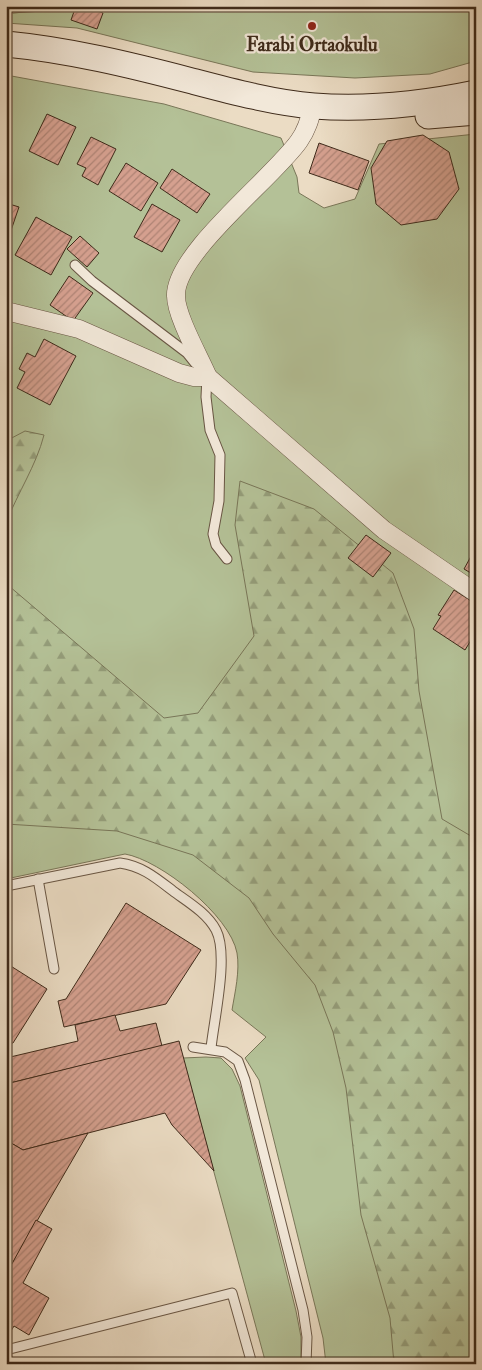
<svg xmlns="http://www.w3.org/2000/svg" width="482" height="1370" font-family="'IM FELL Double Pica',serif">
<defs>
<pattern id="forest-firs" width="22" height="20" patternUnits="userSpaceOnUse" patternTransform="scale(1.25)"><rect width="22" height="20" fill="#b4c197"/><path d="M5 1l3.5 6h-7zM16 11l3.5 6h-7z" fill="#949d7a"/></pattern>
<pattern id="building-hatch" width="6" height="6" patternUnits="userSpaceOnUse" patternTransform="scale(1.25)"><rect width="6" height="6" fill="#d5a08f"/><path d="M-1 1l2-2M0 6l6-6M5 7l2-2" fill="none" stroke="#ae8374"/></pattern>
</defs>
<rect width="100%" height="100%" fill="#ebdcc4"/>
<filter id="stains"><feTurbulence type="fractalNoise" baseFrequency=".004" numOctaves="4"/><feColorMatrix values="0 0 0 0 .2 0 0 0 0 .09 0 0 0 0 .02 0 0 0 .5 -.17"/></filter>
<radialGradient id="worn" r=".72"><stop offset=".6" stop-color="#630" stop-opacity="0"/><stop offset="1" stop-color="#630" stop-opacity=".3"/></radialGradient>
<g fill="#b4c197" stroke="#797658">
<path d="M6,6h470v55l-46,13 -75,4 -102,-6 -176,-44 -71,-5z"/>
<path d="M6,75l158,29 117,34 16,39 2,16 25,15 31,-9 24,-55 97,-10v1230h-150l-3,-26 -64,-258 -14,-22 21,-21 -34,-27c3,-18 8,-39 5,-57 -7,-38 -77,-93 -112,-99l-119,25z"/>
<path d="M206,1057l15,1 11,11 8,17 56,225 5,26v27h-35l-83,-306z"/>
</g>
<g fill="url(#forest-firs)" stroke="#797658">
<path d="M25,431l19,4c-8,31 -26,57 -38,88v-82z"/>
<path d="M240,481l74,28 79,64 21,56 5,62 23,128 34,20v525h-82l-4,-46 -29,-103 -15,-127 -13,-56 -18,-47 -42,-51 -24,-36 -56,-43 -76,-24 -111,-7v-244l3,6 155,132 34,-5 56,-77 -19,-111z"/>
</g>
<g fill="url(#building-hatch)" stroke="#3e2a1a">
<path d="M11,6h48v4l-48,3z"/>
<path d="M76,6h9l18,7 -6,16 -26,-9z"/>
<path d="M47,114l29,13 -18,38 -29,-14z"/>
<path d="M423,135l26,17 10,37 -22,30 -36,6 -25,-21 -5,-36 16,-27z"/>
<path d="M91,137l25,12 -18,36 -16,-9 4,-8 -9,-4z"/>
<path d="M319,143l50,18 -11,29 -49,-17z"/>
<path d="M126,163l32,20 -17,28 -32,-20z"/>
<path d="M172,169l38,25 -13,19 -37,-25z"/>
<path d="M6,203l13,4 -13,38z"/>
<path d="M152,204l28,16 -18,32 -28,-15z"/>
<path d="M36,217l36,20 -21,38 -36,-20z"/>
<path d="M80,236l19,17 -12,14 -20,-18z"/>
<path d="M69,276l24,17 -20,28 -23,-16z"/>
<path d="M44,339l32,17 -26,49 -33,-17 8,-16 -6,-3 8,-16 8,4z"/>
<path d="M366,535l25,18 -18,24 -25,-19z"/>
<path d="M475,549l1,1v26l-12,-7z"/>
<path d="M454,590l22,14v28l-11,18 -32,-21 8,-13 -3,-1z"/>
<path d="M126,903l75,47 -35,54 -102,23 -6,-26 8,-2z"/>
<path d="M6,963l41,26 -34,54 -7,2z"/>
<path d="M115,1015l5,16 36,-8 6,23 -156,38v-26l72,-17 -3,-16z"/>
<path d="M179,1041l35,130 -42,-46 -7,-12 -142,37 -17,-10v-56z"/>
<path d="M88,1133l-80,138 -2,-1v-130l17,10z"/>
<path d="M36,1220l16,9 -29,54 26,15 -20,37 -15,-9 -8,13v-69l2,1z"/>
</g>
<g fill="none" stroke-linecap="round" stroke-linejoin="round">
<g stroke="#695644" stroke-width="11">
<g id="lane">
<path d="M75,265l17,16 95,72 8,10"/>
<path d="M207,376l-1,21 4,33 10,25 -1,46 -6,33 3,11 11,14"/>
<path d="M38,879l16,90"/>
<path d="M6,886l114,-23c22,3 36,15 53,28 15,11 34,22 43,39 13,25 -2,89 -5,118"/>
<path d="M193,1047l32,5 13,9 7,19 58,230 4,27 -1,27"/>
<path d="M6,1350l226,-57 20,71"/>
</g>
</g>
<g stroke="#695644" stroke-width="19">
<g id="street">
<path d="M6,311l73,18 100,44 15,4h14l176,153 92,63"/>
<path d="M208,377c-8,-19 -32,-61 -32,-81 -2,-42 98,-119 123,-155 8,-11 11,-22 14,-35"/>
</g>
</g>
<g stroke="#3e2a1a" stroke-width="27">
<g id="secondary">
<path d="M6,44c63,6 125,21 186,37 38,10 83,22 122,25 54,4 109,-2 162,-13"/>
<path d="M428,116l48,-4"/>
</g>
</g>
<use href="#lane" stroke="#f2e8d9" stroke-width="9"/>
<use href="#street" stroke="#f2e8d9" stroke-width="18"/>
<use href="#secondary" stroke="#f2e8d9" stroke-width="25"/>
</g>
<circle fill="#8f2418" stroke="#f2e8d9" stroke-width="2" cx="312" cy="26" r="5"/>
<g text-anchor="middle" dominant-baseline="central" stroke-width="4.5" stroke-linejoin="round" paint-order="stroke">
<g font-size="19" font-weight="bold" fill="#3e2a1a" stroke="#f2e8d9">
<text x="312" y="45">Farabi Ortaokulu</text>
</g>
</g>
<rect width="482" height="1370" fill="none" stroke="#ebdcc4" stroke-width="25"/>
<rect x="8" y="8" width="467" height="1355" fill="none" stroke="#3e2a1a" stroke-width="2.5"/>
<rect x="12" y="12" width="457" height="1345" fill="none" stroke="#3e2a1a"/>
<rect width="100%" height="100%" filter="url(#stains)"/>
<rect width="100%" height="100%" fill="url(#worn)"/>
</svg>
